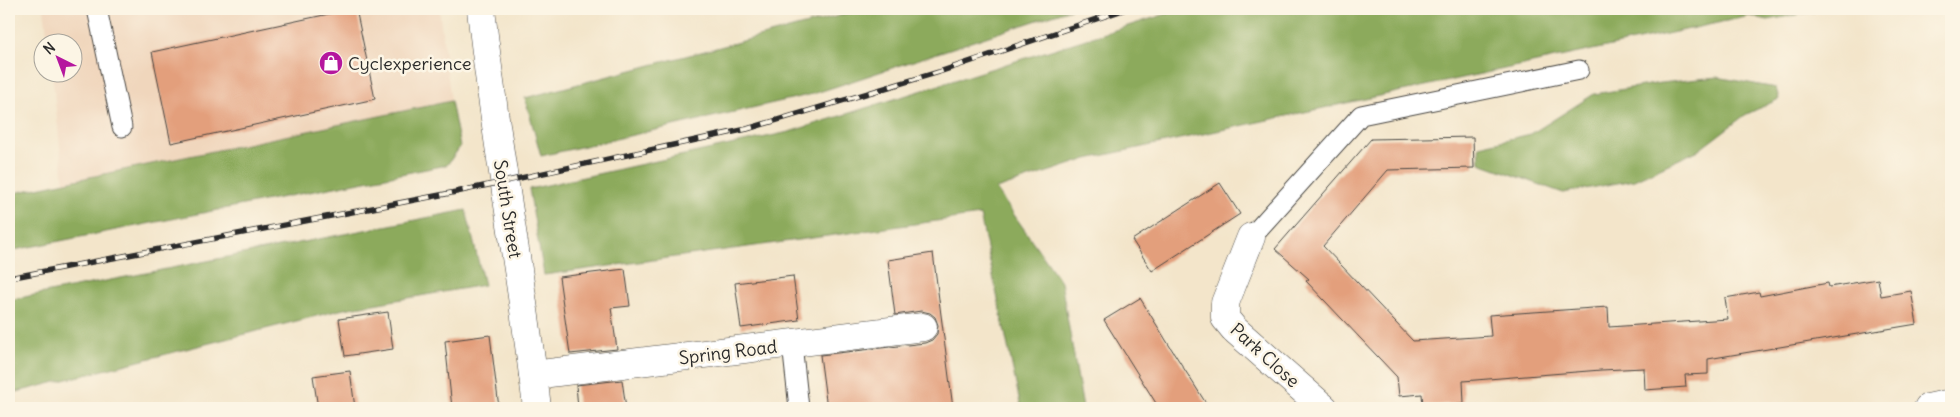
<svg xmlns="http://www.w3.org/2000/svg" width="1960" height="417" font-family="Delius,sans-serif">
<rect width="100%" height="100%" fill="#fcf5e5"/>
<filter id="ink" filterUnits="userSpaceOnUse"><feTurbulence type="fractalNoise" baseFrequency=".02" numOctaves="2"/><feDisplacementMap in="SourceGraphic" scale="10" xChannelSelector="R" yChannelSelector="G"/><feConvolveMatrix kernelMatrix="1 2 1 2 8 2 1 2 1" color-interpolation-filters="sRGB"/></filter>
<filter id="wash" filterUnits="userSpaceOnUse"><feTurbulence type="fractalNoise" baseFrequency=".0096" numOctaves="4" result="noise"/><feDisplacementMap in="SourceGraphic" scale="20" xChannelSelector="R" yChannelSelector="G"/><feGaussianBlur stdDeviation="1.12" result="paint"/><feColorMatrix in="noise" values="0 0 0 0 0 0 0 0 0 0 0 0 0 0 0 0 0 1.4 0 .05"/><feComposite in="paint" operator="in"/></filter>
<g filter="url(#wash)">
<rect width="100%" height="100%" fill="#f3e5ca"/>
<path fill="#f0d6bc" d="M44,9h395l12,92 -387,82 -12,-110 20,-1v-30h-24z"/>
<g fill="#8caa5c" stroke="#5c6a44">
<path d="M865,9h206l-258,85 -272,62 -16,-58z"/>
<path d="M1182,9h647l-61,11 -18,-4 -663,143 -91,30 65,93 22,126h-62l-41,-193 -436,60 -15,-86 260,-57z"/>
<path d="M1717,77l59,11 3,11 -34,16 -46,35 -65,30 -71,13 -83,-30 -1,-17 52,-12 63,-40 67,-11z"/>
<path d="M451,101l9,46 -13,18 -438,86v-57z"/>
<path d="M466,210l18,75 -140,24 -335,85v-94z"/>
</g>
<g id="blocks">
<g fill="#e39f7c">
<path d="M352,9h4l19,90 -204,44 -19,-91z"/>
<path d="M1473,137l1,31 -86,2 -65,76 90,95 78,-5 -2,-21 119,-8 1,20 119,-8 -3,-21 34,-6 1,4 68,-13 1,4 49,-8 3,17 30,-5 6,33 -209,35v15l-23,1 1,12 -41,3 -1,-22 -43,2 -138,11 1,22 -41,3 -1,-12 -23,2 -2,-19 -91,-96 3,-2 -34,-30 96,-110z"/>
<path d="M1220,183l20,31 -88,57 -20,-31z"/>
<path d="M933,253l20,155h-126l-7,-53 105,-12 7,-3 5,-6 1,-9 -3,-8 -5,-4 -9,-2 -26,4 -7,-55z"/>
<path d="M625,269l5,37 -19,2 6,41 -47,5 -11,-77z"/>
<path d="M793,276l6,44 -58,8 -6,-45z"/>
<path d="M1140,298l29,47 40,63h-50l-55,-88z"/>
<path d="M388,312l5,37 -48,7 -6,-37z"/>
<path d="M490,335l9,73h-47l-7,-67z"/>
<path d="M350,371l5,37h-37l-5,-32z"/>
<path d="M622,380l4,28h-48l-2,-23z"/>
</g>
</g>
</g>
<g filter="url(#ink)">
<use href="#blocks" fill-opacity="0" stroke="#494743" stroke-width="1"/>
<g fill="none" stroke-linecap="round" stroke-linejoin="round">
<g stroke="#494743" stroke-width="21">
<g id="service">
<path d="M97,9l25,118"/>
<path d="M1251,237l110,-122 218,-45"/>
<path d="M792,344l7,64"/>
</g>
</g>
<g stroke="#494743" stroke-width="29">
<g id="minor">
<path d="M1251,237l-26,66v15l9,11 90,79"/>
<path d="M533,375l390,-48"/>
<path d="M1928,408l23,-5"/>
</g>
</g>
<g stroke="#494743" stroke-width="29">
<path id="tertiary" d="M481,9c14,134 41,266 56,399"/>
</g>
<use href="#service" stroke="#fff" stroke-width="19"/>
<use href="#minor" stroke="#fff" stroke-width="28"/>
<use href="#tertiary" stroke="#fff" stroke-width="28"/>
<g stroke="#2b2b2b" stroke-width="5.5">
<path id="rail" d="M9,278l447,-86 291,-63 192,-57 187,-63"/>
</g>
<use href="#rail" stroke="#fcf5e5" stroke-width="4" stroke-dasharray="11" stroke-linecap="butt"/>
</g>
</g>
<defs>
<g id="shop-disc" transform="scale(1.25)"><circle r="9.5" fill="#b5179e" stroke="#fcf5e5"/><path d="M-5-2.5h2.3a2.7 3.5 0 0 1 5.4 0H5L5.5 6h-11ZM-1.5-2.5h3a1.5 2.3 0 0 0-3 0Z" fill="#fff"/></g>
</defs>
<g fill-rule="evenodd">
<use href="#shop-disc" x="331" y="63"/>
</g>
<g text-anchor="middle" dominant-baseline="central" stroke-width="5" stroke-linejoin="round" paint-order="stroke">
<g font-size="18" fill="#2b2b2b" stroke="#fcf5e5" text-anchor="start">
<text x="348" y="63">Cyclexperience</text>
</g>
<g font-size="18" fill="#2b2b2b" stroke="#fcf5e5">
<text transform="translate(508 209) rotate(81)">South Street</text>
<text transform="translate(728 352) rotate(-7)">Spring Road</text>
<text transform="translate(1265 355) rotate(42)">Park Close</text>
</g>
</g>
<rect width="1960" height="417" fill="none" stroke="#fcf5e5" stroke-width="30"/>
<g transform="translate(58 58) rotate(318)"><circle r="24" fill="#fcf5e5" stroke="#a8a49b"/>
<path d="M0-4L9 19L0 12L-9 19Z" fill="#b5179e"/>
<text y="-8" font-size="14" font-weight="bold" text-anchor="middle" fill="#2b2b2b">N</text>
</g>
</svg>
